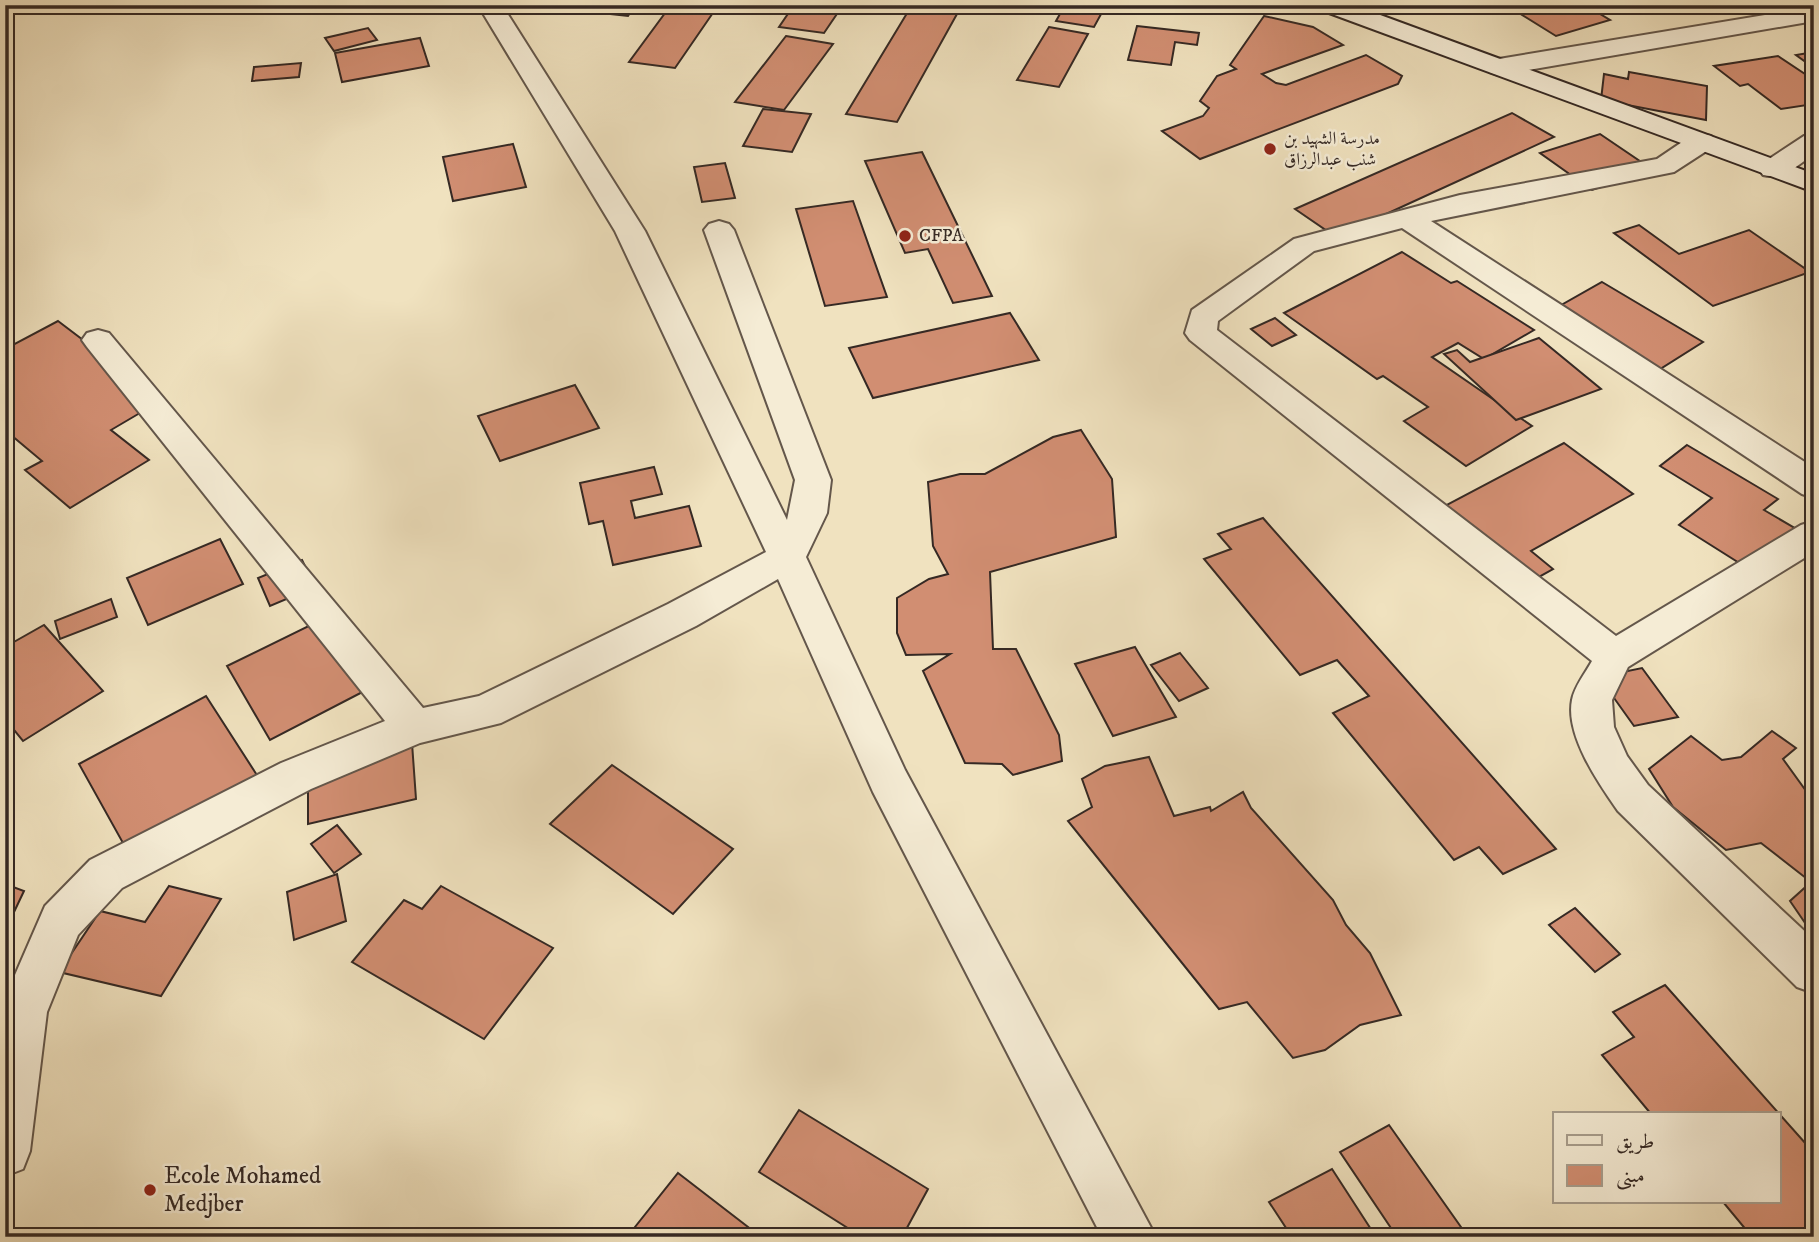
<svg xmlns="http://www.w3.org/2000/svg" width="1819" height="1242" font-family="'IM FELL DW Pica',Amiri,serif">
<rect width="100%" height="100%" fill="#f0e2bf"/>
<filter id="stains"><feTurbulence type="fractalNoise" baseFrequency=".00286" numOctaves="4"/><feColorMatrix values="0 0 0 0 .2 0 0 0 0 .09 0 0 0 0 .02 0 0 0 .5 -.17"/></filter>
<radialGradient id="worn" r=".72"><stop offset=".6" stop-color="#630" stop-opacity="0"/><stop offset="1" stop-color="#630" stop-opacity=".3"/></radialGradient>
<g fill="#d18e72" stroke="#352924" stroke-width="2">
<path d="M586,5h49l-7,11 -46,-5z"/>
<path d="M671,5l46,2 -42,61 -46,-6z"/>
<path d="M794,5h49l-19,28 -45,-6z"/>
<path d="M912,5h50l-65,117 -51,-8z"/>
<path d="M1065,5h41l-12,22 -38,-6z"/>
<path d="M1506,5h79l25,15 -54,16z"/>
<path d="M1782,5h32v11l-14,2z"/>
<path d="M1264,16l49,11 30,18 -81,29 14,9 10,2 80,-30 36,21 -4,8 -198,75 -38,-28 41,-15 6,-8 -9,-7 17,-25 19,-7 -6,-4z"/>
<path d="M1137,26l62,7 -2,12 -22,-3 -4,23 -43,-5z"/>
<path d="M1049,27l39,7 -29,53 -42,-7z"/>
<path d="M368,28l9,12 -43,11 -9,-13z"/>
<path d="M786,36l47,8 -49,66 -49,-8z"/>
<path d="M420,38l9,28 -87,16 -7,-29z"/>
<path d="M1814,52v16l-18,-13z"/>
<path d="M1778,56l36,24v24l-33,5 -33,-25 -8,2 -26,-20z"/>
<path d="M301,63l-2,14 -47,4 2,-14z"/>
<path d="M1629,72l78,14 -1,34 -105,-20 3,-26 24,5z"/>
<path d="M763,109l48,5 -19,38 -49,-6z"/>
<path d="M1512,113l42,24 -218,100 -41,-28z"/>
<path d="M1600,134l53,36 -61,20 -52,-37z"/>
<path d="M513,144l13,43 -73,14 -10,-44z"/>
<path d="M922,152l70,144 -39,7 -25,-54 -23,4 -40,-92z"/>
<path d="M725,163l10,35 -33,4 -8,-35z"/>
<path d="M853,201l34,96 -62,9 -29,-97z"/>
<path d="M1639,225l40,29 70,-24 61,42 -97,34 -99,-73z"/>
<path d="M1402,252l49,31 6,-2 77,49 -50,29 -26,-16 -26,14 100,69 -66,40 -62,-45 24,-14 -45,-31 -6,3 -93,-66z"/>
<path d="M1602,282l101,60 -46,29 -101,-63z"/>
<path d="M1010,313l29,47 -166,38 -24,-50z"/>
<path d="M1275,318l21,17 -24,11 -21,-17z"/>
<path d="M58,321l104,79 -51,30 38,30 -79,48 -45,-38 17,-9 -37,-31v-81z"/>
<path d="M1539,338l62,51 -85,31 -72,-66 13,-4 13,12z"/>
<path d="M575,385l24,43 -99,33 -22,-45z"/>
<path d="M1081,430l31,49 4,58 -126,35 3,77h23l43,86 3,26 -49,14 -11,-11 -37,-1 -42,-92 27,-17 -44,1 -9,-22v-35l32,-19 19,-5 -15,-28 -5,-64 32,-8h25l68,-37z"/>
<path d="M1564,443l69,51 -102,57 22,18 -41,23 -88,-75z"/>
<path d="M1687,445l91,54 -14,11 34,20 -46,41 -73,-46 33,-27 -52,-32z"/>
<path d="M654,467l8,27 -31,7 4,17 54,-12 12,40 -88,19 -10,-44 -14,3 -9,-41z"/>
<path d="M1263,518l293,331 -53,25 -24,-27 -25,13 -121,-147 36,-17 -32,-36 -37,15 -96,-116 27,-10 -13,-15z"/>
<path d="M220,539l23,45 -95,41 -21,-47z"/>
<path d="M302,560l13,27 -45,19 -12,-28z"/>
<path d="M111,599l6,18 -57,22 -5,-18z"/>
<path d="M329,616l45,70 -104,54 -43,-74z"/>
<path d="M44,625l59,66 -80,50 -18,-22v-72z"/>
<path d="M1135,647l41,70 -63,19 -38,-72z"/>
<path d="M1180,653l28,35 -29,13 -28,-36z"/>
<path d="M1642,668l36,49 -44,9 -35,-49z"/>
<path d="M206,696l58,90 -131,75 -54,-97z"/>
<path d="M1772,731l24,17 -13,11 31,43v134l-24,-35 21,-19 -50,-39 -35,7 -53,-43 -24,-38 42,-33 31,24 19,-3z"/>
<path d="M412,743l4,56 -108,25v-58z"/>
<path d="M1149,757l25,59 36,-9 1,4 32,-19 8,16 82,92 13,25 24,28 31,62 -41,10 -35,25 -32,8 -46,-56 -28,7 -151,-188 24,-14 -10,-28 23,-13z"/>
<path d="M612,765l121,84 -60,65 -123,-90z"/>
<path d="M337,825l24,29 -27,19 -23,-29z"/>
<path d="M337,874l9,47 -52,19 -7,-48z"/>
<path d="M5,884l19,7 -19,40z"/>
<path d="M169,886l52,13 -60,97 -102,-24 41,-61 45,11z"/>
<path d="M441,886l112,62 -69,91 -132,-77 52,-62 18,9z"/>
<path d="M1575,908l45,46 -25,18 -46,-47z"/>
<path d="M1665,985l149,168v80l-6,4h-56l-29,-35h56v-88h-128l-49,-59 32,-18 -21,-25z"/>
<path d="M799,1110l129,79 -26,48h-40l-103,-65z"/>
<path d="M1389,1125l79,112h-71l-57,-85z"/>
<path d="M1332,1169l44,68h-98l10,-6 -19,-29z"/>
<path d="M678,1173l83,64h-124l-6,-5z"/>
</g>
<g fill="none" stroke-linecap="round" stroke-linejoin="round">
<g stroke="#64574b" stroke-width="4">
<g id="minor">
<path d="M478,5h24l143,226 142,289 8,-40 -91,-250 5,-6 10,-3 10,3 5,6 97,250 -4,33 -21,44 99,213 251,467h-54l-229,-445 -95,-213 -82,47 -195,97 -81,20 -109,46 -189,99 -44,47 -31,77 -17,139 -7,18 -18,7v-178l40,-92 45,-46 191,-97 104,-42 -298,-374 -5,-7 5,-7 11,-3 11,3 314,375 56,-12 189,-92 98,-52 -151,-321z"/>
<path d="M1814,7v14l-315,54 -9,-3 -4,-5 4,-5 9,-3z"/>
<path d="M1701,134l10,2 4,6 -4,6 -37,24 -243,49 383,247v30l-12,-4 -400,-266 -88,23 -96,70 -1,9 399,306 185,-111 13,-4v31l-186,115 -16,33 2,27 13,29 21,29 166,155v53l-17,-6 -179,-176c-19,-27 -53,-76 -46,-111 2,-13 14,-28 20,-39l-402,-321 -5,-7 7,-23 102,-71 166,-44 197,-36 34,-23z"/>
<path d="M1814,134v20c-16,11 -31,26 -51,21l-4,-6 4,-6 41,-27z"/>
</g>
</g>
<g stroke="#352924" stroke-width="4">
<path id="secondary" d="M1318,5h35l461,169v18l-493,-182z"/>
</g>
<use href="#minor" fill="#f5ecd5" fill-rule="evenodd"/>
<use href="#secondary" fill="#f5ecd5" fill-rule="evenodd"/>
</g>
<g fill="#8f2418" stroke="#f5ecd5" stroke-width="2.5">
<circle cx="1270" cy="149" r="7"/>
<circle cx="905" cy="236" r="7"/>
<circle cx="150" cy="1190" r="7"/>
</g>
<g text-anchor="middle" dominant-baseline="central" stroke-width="5" stroke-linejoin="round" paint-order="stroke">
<g font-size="18" fill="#352924" stroke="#f5ecd5" text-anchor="start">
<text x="1284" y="139">مدرسة الشهيد بن<tspan x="1284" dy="21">شنب عبدالرزاق</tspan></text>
<text x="919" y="236">CFPA</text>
</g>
<g font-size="24" fill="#352924" stroke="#f5ecd5" text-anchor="start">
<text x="164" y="1176">Ecole Mohamed<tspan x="164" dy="28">Medjber</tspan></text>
</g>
</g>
<rect width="1819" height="1242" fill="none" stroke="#f0e2bf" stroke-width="28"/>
<rect x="7" y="7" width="1805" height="1228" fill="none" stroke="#352924" stroke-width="3.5"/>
<rect x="14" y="14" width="1791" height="1214" fill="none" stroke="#352924" stroke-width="2"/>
<rect x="1553" y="1112" width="228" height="91" fill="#f5ecd5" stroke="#a89e8e" stroke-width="2"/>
<rect x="1567" y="1135" width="35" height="10" fill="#f5ecd5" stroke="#a89e8e" stroke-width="2"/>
<text x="1616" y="1148" font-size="21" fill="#352924">طريق</text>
<rect x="1567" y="1165" width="35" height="21" fill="#d18e72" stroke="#a89e8e" stroke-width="2"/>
<text x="1616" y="1182" font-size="21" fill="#352924">مبنى</text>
<rect width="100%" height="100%" filter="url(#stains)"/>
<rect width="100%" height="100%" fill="url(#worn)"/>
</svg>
